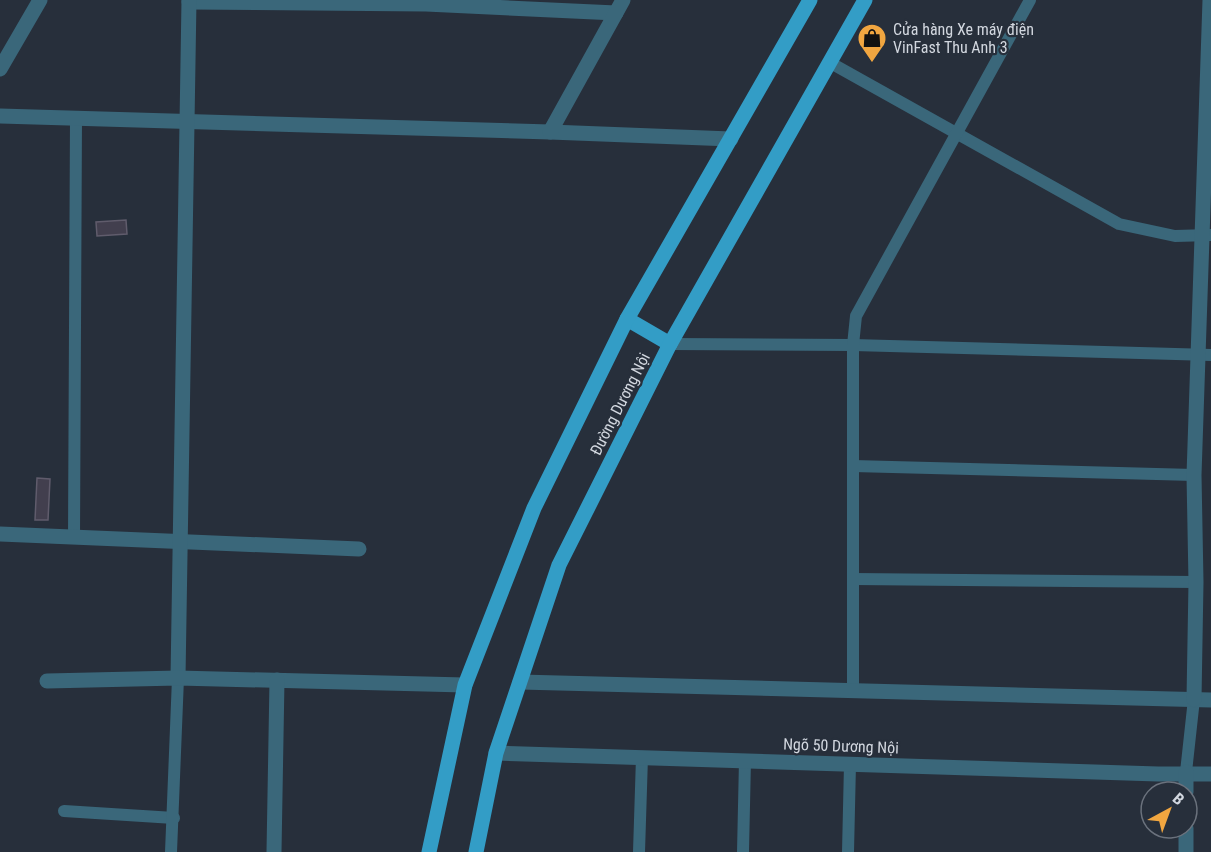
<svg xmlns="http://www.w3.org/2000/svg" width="1211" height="852" font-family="'Roboto Condensed',sans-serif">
<rect width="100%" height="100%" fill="#272f3b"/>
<g fill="#423f4e" stroke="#605c6c" stroke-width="1.5">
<path d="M126,220l1,14 -30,2 -1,-14z"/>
<path d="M37,478l13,1 -2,41h-13z"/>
</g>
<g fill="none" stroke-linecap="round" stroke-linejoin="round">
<g stroke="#3a677a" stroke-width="12">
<path d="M829,62l290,162 56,12 36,-1"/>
<path d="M670,344l183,1 358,10"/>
<path d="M853,466l341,9"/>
<path d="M74,537l2,-419"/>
<path d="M853,579l343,3"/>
<path d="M853,690v-345l3,-29 174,-316"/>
<path d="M1186,772l8,-73"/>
<path d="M64,811l110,7"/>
<path d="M171,852l7,-174"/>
<path d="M639,852l3,-95"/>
<path d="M743,852l2,-92"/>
<path d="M848,852l2,-88"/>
</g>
<g stroke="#3a677a" stroke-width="15">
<path d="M189,2l237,2 190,9"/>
<path d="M0,69l40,-69"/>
<path d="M0,116l550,16 181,7"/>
<path d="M550,132l73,-132"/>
<path d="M0,534l359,15"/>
<path d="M178,678l11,-678"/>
<path d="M47,681l131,-3 287,7"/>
<path d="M520,682l691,18"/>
<path d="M1194,699l2,-117 -2,-107 16,-475"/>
<path d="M496,753l662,21h53"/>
<path d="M1186,772v20"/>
<path d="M274,852l3,-172"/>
<path d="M1186,852v-24"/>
</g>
<g stroke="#339dc6" stroke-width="15">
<path d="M627,319l43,25"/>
<path d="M429,852l36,-167 69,-177 93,-189 183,-319"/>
<path d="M476,852l20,-99 63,-188 111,-221 195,-344"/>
</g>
</g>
<defs>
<g id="shop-pin" transform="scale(1.5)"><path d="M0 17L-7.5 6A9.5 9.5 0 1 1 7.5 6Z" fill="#f1a640" stroke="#272f3b"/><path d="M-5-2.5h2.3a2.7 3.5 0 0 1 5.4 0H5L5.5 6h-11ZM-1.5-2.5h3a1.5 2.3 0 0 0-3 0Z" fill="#111"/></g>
</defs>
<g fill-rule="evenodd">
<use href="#shop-pin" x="872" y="38"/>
</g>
<g text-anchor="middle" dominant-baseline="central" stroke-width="4.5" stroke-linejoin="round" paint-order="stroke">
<g font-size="16" fill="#d2d7df" stroke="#272f3b" text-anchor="start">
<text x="893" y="29">Cửa hàng Xe máy điện<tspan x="893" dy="18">VinFast Thu Anh 3</tspan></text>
</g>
<g font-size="16" fill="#d2d7df" stroke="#272f3b">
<text transform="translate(620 404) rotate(-63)">Đường Dương Nội</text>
<text transform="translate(841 746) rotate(2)">Ngõ 50 Dương Nội</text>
</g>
</g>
<g transform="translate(1169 810) rotate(41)"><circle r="28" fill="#272f3b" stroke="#6b727d" stroke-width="1.5"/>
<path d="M0-4.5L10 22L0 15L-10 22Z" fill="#f1a640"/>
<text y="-9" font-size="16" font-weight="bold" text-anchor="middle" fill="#d2d7df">B</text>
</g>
</svg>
